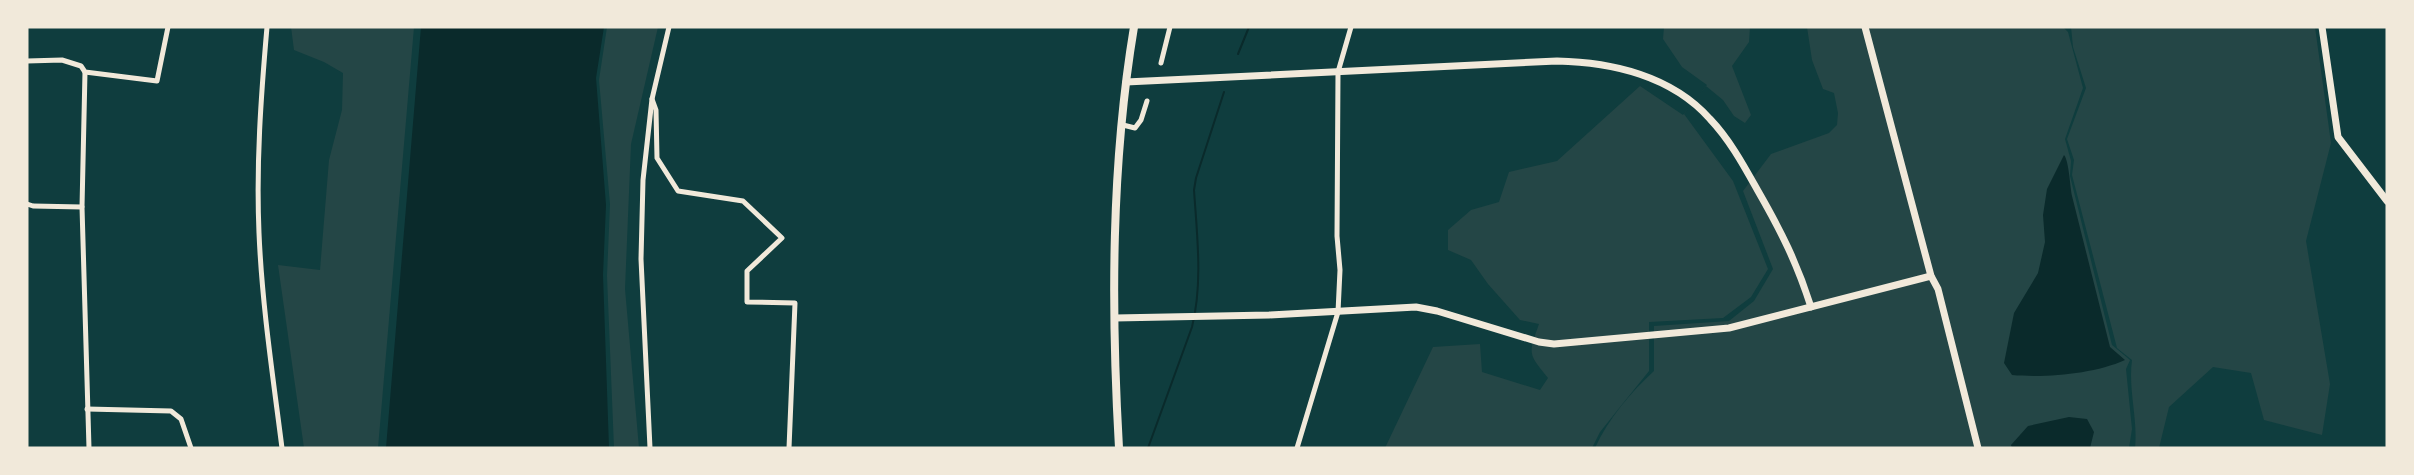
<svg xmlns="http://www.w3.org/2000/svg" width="2414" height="475" font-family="Georgia,serif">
<rect width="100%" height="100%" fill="#0f3d3e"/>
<g fill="#244646">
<path d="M291,27h123l-36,421h-74l-26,-183 42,5 9,-110 13,-50 1,-37 -19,-11 -30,-12z"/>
<path d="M607,27h51l-27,117 -6,145 14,159h-25l-7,-172 3,-72 -11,-124z"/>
<path d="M1664,27h86l-1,15 -17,24 19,49 -6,8 -11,-7 -11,-16 -17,-14 -22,28 49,67 35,88 -17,28 -28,21 -74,4v49l-49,61 -8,16h-207l48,-101 47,-3 2,28 58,18 8,-12c-20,-25 -20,-23 -9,-54l-19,-4 -32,-36 -17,-24 -23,-10v-20l23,-20 28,-8 10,-30 48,-11 83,-75 43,29 24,-30 -25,-18 -19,-28z"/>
<path d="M1807,27h256l5,5 15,56 -18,51 6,22 -1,15 42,169 18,15 -4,9 6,60 -3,19h-534c13,-29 36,-56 59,-77v-45l75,-5 25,-20 19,-32 -30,-78 28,-37 58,-21 8,-8 1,-12 -4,-20 -11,-4 -11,-29z"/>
<path d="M2071,27h244l16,116 -25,98 24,143 -8,51 -58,-15 -13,-47 -38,-6 -44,40 -10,41h-24c3,-30 -7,-58 -3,-88l-15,-12 -45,-173 2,-15 -7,-21 19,-51 -13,-41z"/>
</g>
<g fill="#0a2a2b">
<path d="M421,27h183l-8,51 10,127 -3,70 6,173h-223z"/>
<path d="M2064,155c5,6 6,31 8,41l38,151 15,13c-31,14 -79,18 -113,15l-8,-12 10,-50 24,-40 7,-31 -2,-27 4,-26z"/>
<path d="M2069,417l18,2 7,13 -4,16h-78l-1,-3 17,-19z"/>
</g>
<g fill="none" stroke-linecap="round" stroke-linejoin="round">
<g stroke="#0a2a2b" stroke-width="2">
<path d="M1238,54l11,-27"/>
<path d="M1148,448l44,-121c11,-44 5,-92 2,-137l2,-12 28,-86"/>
</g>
<g stroke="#f1e9da" stroke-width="5">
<path d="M267,27c-6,69 -11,137 -8,206 3,72 14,144 23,215"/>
<path d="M27,61l35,-1 19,6 4,6 72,9 11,-54"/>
<path d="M1161,63l9,-36"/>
<path d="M85,72l-3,135 7,241"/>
<path d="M652,99l4,11 1,48 21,33 65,10 39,37 -35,33v31l48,1 -6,145"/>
<path d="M1123,125l12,3 6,-8 6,-19"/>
<path d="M27,204l6,2 49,1"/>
<path d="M87,409l84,2 10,8 10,29"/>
<path d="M650,448l-9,-189 2,-79 9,-81 17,-72"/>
<path d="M1297,448l41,-136 2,-42 -3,-34 1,-164 13,-45"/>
</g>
<g stroke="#f1e9da" stroke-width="7">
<path d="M1865,27l66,249 7,13 40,159"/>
<path d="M2322,27l16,110 49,64"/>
<path d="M1126,82l431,-21c55,1 115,15 153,58 20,21 34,47 48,72 23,40 39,72 53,116"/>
<path d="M1115,318l154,-3 147,-8 21,4 102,31 15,2 175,-16 202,-52"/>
</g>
<path stroke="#f1e9da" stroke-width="8" d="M1119,448c-8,-140 -8,-283 15,-421"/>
</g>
<rect width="2414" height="475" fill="none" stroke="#f1e9da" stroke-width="57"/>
</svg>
